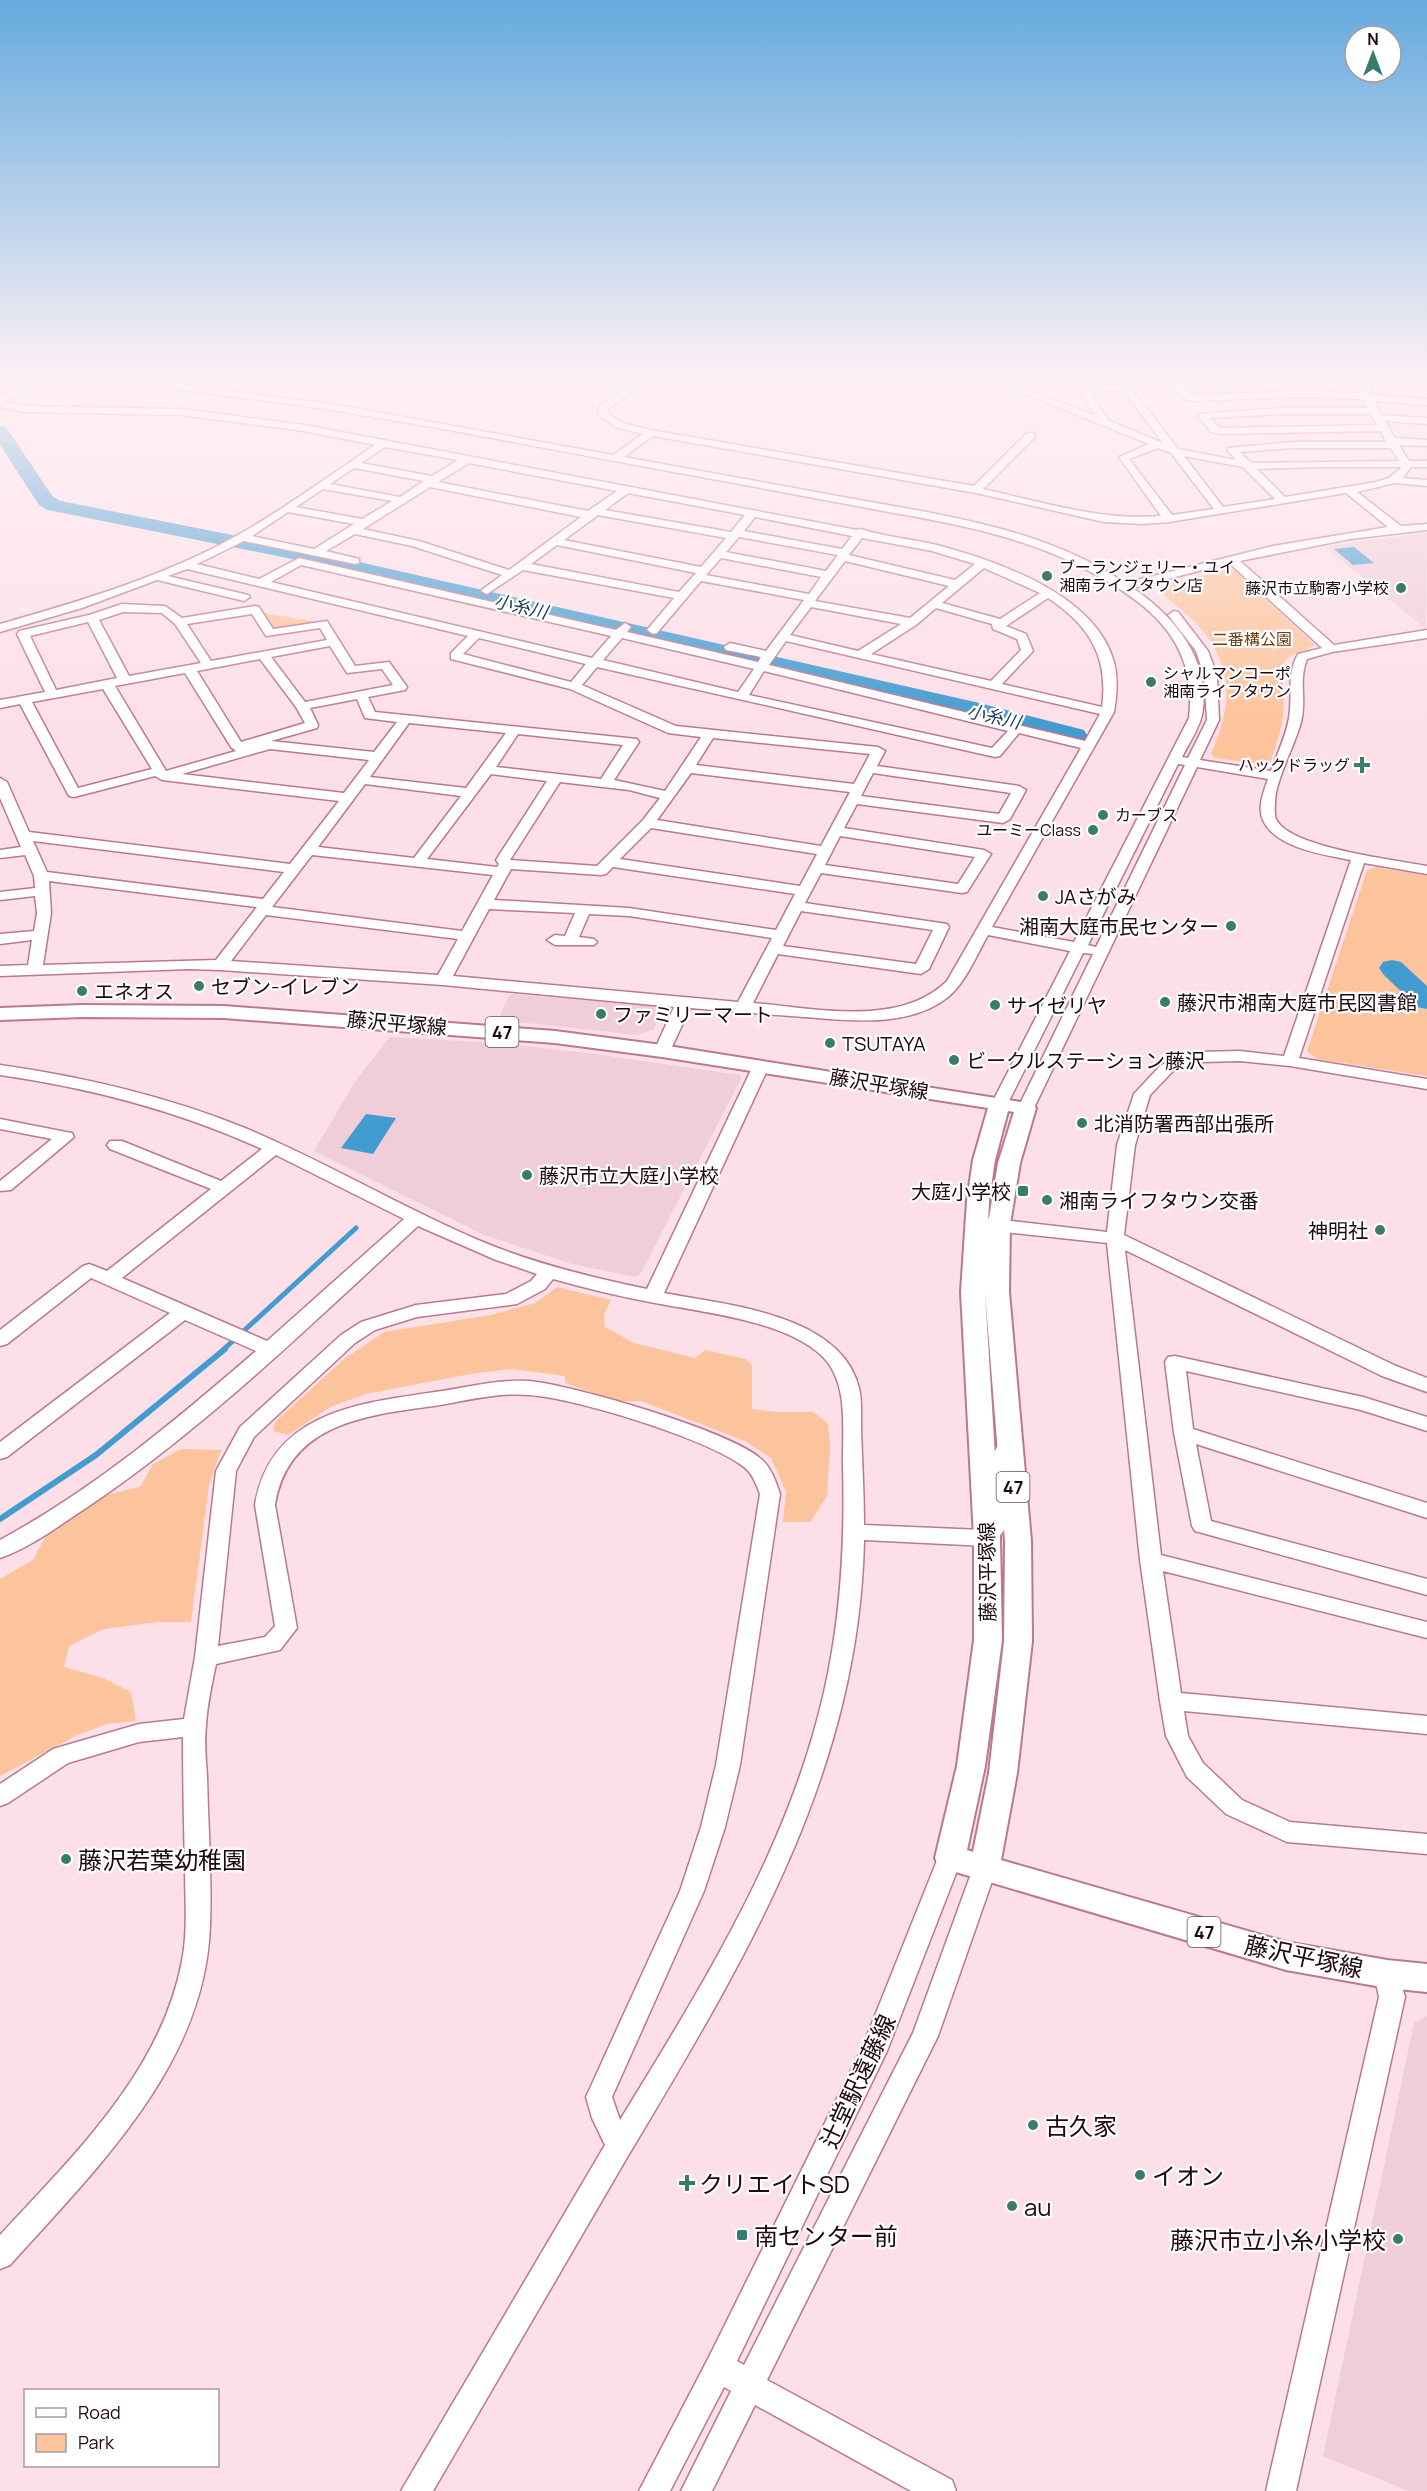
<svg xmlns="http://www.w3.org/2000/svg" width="1427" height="2491" font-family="Manrope,'Noto Sans JP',sans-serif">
<rect width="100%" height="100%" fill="#fddfe8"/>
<g fill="#efced9">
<path d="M1427,533l-1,96 -101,-82 30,-5z"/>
<path d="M510,994l143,12 8,7 -7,16 -17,6 -139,-15z"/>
<path d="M390,1037l108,6 98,11 144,21 1,4 -100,194 -6,4 -63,-13 -88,-29 -170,-84 42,-71z"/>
<path d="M1427,2016v475h-19l-85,-35 91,-433z"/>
</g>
<g fill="#fcc49c">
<path d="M1228,569l7,2 80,74c-15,10 -25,5 -35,24 8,39 3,57 -10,94l-9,1 -46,-6 -4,-4c22,-51 24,-88 -16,-132 -12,-12 -28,-22 -38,-35z"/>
<path d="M263,613l62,10 -50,9z"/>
<path d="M1376,867l51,9v200l-110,-17 -10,-8 60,-181z"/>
<path d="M557,1287l54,13 -7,14 1,13 29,16 61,15 10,-8 41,9 6,6v44l23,3h38l15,11 2,24 -3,49 -17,26h-27l3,-30 -15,-34 -26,-17 -104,-40h-25l-51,-18v-7l-54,-7 -41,5 -104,20 -36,13 -42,28 -15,-4 2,-9 69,-63 40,-27 107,-17 44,-12z"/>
<path d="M181,1449l40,1 -12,35 -18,137h-33l-55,7 -34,17 -5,21 39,11 28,14 5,29 -29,3 -30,11 -77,41v-197l33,-19 11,-21 11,-13 46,-30 39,-9 13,-23z"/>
</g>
<g fill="#429ccf">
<path d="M1354,547l20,16 -21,2 -19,-16z"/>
<path d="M366,1114l30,4 -23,36 -32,-6z"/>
</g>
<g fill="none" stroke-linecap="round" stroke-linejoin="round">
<path stroke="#429ccf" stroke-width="5" d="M223,1350l133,-122"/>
<path stroke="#429ccf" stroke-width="6" d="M0,1519l96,-64 129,-106"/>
<g fill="#429ccf" fill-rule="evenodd">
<path d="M0,426l6,1 47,70 8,4 241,48 673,153 109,28 3,5 -3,5 -8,2 -104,-27 -670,-154 -254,-51 -9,-5 -39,-60z"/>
<path d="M1392,960l9,2 26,24v23l-10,-2 -34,-33 -4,-6 4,-6z"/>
</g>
<g stroke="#bb7890" stroke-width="3">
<g id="minor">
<path d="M34,376h12l-42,26 20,4 158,3 122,16 553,105 4,-1c24,8 51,10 76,16 60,16 158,49 177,117 4,16 3,33 0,50l-122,215 82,15 115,-224c9,-77 -40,-115 -102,-148 -63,-34 -135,-47 -204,-59 -46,-9 -92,-17 -138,-26 -135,-24 -271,-52 -407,-74 -82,-13 -165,-21 -247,-32l-5,-3h28l223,29 276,50 30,-21 -28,-7 -17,-13 2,-8 22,-16 -68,-14h21l53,10 14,-10h11l-45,33v4l14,10 29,7 323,56 53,-53h8v4l-52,52c59,13 118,32 178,27l-42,-59 30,-13 -168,-68h14l101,40 -19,-27 2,-2 50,-2 49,64 58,11 -9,-10 1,-2 65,-6h93l-5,-11 -161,3 -9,-2 -13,-16 1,-2 81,-6h87l-4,-9 -59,-2 -111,4 -9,-2 -13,-15 2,-2 99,-6h95l60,3v6l-58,-3 4,13 54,4v6l-52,-4 6,14 46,3v6l-42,-3 10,17 32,2v6l-28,-1 10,16h18v6h-16l-8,11 24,2v6l-33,-3 -37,9 44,34 26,-2v6l-77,9 -110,22 94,84 93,-15v8l-95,14 -25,7c-9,22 0,40 -6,63 -6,23 -25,57 -26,79 0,4 -1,14 1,18 13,29 121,41 151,47v8l-63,-11 -65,195 128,21v10l-137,-23 -50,-5 -39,1 -28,9 -23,24 -15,50 -11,90 272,131 31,12v14l-45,-16 -257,-126 36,305 266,67v16l-264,-67 18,122 246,23v18l-243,-23 4,25 15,27 39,37 48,22 137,12v20l-140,-12 -61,-28 -39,-37 -21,-41 -6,-35 -20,-141 -33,-317 -121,-13 -6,-2 -3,-4 3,-4 6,-2 121,14 10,-87 17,-51 27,-29 38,-13 41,-1 44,5 67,-196c-26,-5 -76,-12 -88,-40 -6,-13 1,-29 5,-41l-71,-12 -163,341 -8,5 -8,-5 75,-154 -10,-1 -75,150 -8,5 -8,-5 78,-152 -82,-16c-12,21 -22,47 -40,62 -43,34 -107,22 -157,19 -34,-3 -68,-5 -101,-8l-20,43 -8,5 -8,-5 20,-44 -231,-22 -223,-15 -31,-1 -189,7v-10l28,-1 4,-25 -32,4v-10l34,-3 3,-18 -2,-17 -35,4v-8l35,-4 -1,-12 -9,-21 -25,3v-8l21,-3 -21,-49v-20l7,4 22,50 261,32 49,-63 -177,-21 -7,-4 -81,21 -5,-1 -49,-92 -20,4v-8l45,-8 -28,-58 2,-3 70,-16 33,-11 43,2 17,12 73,-12 4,1 14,22 54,-8 28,45 34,-4 18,25 -2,3 -37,7 7,15 262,27 2,3 -25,38 51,11 36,-54 -33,-4 -98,-44 -119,-30v-6l17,-17 -281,-67 -19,7 80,19 2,2 -6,4 -87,-21 -75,28 -82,24v-8c81,-23 165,-48 238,-89 48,-27 92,-60 137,-90l-71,-14 -122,-16 -158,-3 -24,-5v-11zM1272,382l87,1 3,10 -58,-2 -111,4 -10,-8zM1123,390l40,53 -54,-22 -20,-29zM1280,414h90l7,11 -157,3 -10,-10zM653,436l323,57 128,29 38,2 27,-2 177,-29 42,34 -115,19 -148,37c-81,-55 -183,-68 -277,-85 -74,-14 -149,-27 -224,-41zM385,447l73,13 -26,16 -71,-13zM1158,448l13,5 43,56 -42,6 -43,-56zM1293,448h98l8,13 -145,2 -4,-1 -10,-10zM1184,456l59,11 32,32 -52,8zM469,463l148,28 -29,20 -150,-29zM1323,467h78v1l-12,10 -13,4 -91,15 -28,-28zM354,468l70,13 -24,16 -70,-13zM430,487l151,30 -72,53 -90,-29 -56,-12zM323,489l69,12 -30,18 -66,-12zM628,493l117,22 -14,17 -126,-22zM288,512l66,12 -40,25 -62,-13zM598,515l128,23 -25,29 -137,-27zM755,517l97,19 -10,13 -98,-18zM355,534l57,12 90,29 -19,14 -2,2 6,3 36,-24 151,28 -27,32 6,4 4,-1 44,-52 103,19 -38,51 -36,-8 -6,4 2,3 35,7 -3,5 -131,-30 4,-5 -6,-4 -9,7 -317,-72 -40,21 -62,-15 47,-23 111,23 4,-1v-4l-33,-8zM739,537l99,18 -12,16 -100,-19zM862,538l70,13 43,13 -20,16 -106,-25zM557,545l139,28 -17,19 -148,-28zM721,558l100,19 -12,17 -103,-19zM845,561l104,25 -39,32 -95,-17zM1229,563l93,85 -24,6c-12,21 -5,41 -9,64 -3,18 -12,36 -18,53l-71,-11 19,-40 -2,-45 -9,-24 -30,-39 -4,-1 -6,4 28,36 8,24 3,45 -19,38 -6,-1c6,-12 17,-28 20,-42 10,-54 -27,-98 -69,-127zM301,565l310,71 -19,22 -321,-76zM984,568l56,25 -40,26 -58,-16zM1048,598c41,27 61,59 54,109l-100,-23 31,-33 -7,-17 -20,-8zM811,607l90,17 -43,27 -68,-16zM936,608l56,16 1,5 24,10 4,11 -30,31 -120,-27 45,-29zM123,612l39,1 13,11 26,39 -72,13 -30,-56zM252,614l14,22 54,-8 7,12 -116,21 -24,-37zM88,622l29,56 -61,12 -26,-54zM479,638l107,26 -15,18 -108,-28zM622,638l132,31 -16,23 -135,-32zM786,641l314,73 -15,27 -316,-76zM330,646l17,27 35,-4 11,16 -88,17 -34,-45zM260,659l36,48 9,16 -64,19 -44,-71zM597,667l398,90 5,-1 19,-23 62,15 -134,233c-48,47 -133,27 -194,22l25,-49 143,20 8,-5 20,-42 -2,-3 -142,-21 16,-30 141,20 5,-1 24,-38 -7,-4 -140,-22 13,-24 146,19 7,-4 16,-29 -7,-4 -142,-20 8,-15 -7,-4 -202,-21 -94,-41zM764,671l244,60 -16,17 -243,-53zM185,673l46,74 5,4 -70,20 -51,-85zM103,689l49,80 -74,19 -46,-86zM357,699l8,19 32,4 -23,30 -103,-11 46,-13 1,-3 -8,-17zM409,723l97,10 -40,55 -96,-11zM518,734l105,11 -22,34 -105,-12zM713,738l157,16 -16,30 -158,-19zM270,749l99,11 -25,33 -162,-19zM1178,764l7,1 -89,182 -8,-2zM691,773l159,19 -29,54 -164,-26zM873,773l138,20 -12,21 -138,-18zM491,774l56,7 -51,79 3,4 -2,3 -70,-8zM560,782l69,8 31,8 -17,22 -46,46 -87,-6zM365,784l96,12 -47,62 -96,-11zM651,828l166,26 -17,32 -180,-27zM840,836l135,21 -17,27 -133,-19zM33,841l251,31 -21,27 -216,-27zM312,855l181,20 -31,56 -190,-24zM613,867l182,27 -19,36 -147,-22 -135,-8 17,-31 90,6 5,-1zM49,881l208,26 -41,53 -173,5 8,-52zM489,909l86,4 -10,23 -10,-1 -8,5 8,5h39l3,-3 -3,-3 -15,-2 10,-23 40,2 143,22 -34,64 -285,-26zM801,911l132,19 -17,34 -133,-18zM266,915l192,24 -20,36 -207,-14z"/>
<path d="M761,1061l8,5 -105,227c63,12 177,21 195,95 3,12 2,28 2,41 1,32 3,64 3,96l118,5 11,-13 -4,-54 13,-26 7,-2 7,2 3,5 -10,21 4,56 -19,24 -7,3 -123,-6c-5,237 -122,424 -239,621 -64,110 -128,220 -192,330h-32l204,-346 -13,-27 -6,-21 94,-206 21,-64 15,-62 44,-271c-4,-10 -7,-20 -16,-27 -36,-28 -168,-69 -215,-72 -31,-3 -64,6 -95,11 -67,9 -146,17 -159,99l22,123 -17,22 -64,14c-4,20 -9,41 -10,62 -2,16 0,34 1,50 1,49 5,100 3,149 -4,139 -113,243 -200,340l-10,4v-34c74,-80 161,-163 182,-274 6,-30 3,-61 3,-91 -1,-44 -2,-89 -2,-133l-44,5 -71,21 -60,40 -8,3v-22l53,-35 86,-25 45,-5 11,-62 21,-186 24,-44 101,-92 20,-13 55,-17 90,-11 25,-13 6,-7 -41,-14 -78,-34c-104,96 -214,203 -332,282 -26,17 -56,40 -86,50v-18c94,-51 175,-119 256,-189l-71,-31 -178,137 -7,2v-17l170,-129 -79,-35 -84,66 -7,2v-16l83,-64 6,-2 18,7 104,-82 -101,-40 -3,-4 3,-4h12l99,40 41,-32c-84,-38 -171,-61 -262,-74v-10c84,12 166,31 245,63 79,33 154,78 233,112 55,23 111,37 169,49l106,-223zM276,1155l128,64 -137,122 -145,-63zM553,1279c32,9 65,17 97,23 50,10 135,18 172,54 28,27 20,76 21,111 2,76 -2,151 -19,225 -35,156 -122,294 -204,428l-8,-23 92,-206 21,-64 15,-62 40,-271c-4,-12 -9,-27 -19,-35 -31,-28 -188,-74 -232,-78 -31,-2 -64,7 -94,11 -77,11 -165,21 -180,113l20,121 -10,11 -47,9 18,-175 18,-34 101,-94 20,-13 42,-13 100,-13 28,-15z"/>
<path d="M0,1119l66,13 6,1 2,4 -63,53 -11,1v-10l52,-42 -52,-10z"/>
<path d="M1175,1356l188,41 64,20v14l-66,-21 -175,-39 7,58 234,74v15l-231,-74 15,77 216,58v16l-232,-64 -3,-5 -18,-93 -9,-71 3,-5z"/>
<path d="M950,1848l8,3 4,7 -75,193 -150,310 7,4 169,-332 63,-173 9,-3 9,3 3,7 -59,169 -171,344 185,100 4,11h-45l-156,-86 -43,86h-31l50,-100 -7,-4 -54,104h-31l70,-134 153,-309 76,-190 4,-7z"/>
<path d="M1387,1963l9,3 9,31 -109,494h-30l113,-494 -5,-23 4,-8z"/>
</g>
</g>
<g stroke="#bb7890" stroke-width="4">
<path id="major" d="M82,1005l142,1 331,25 107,14 371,59 3,4 -16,55 -10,61 -1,68 22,249 1,100 -15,132 -16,87 285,82 101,18 40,4v28l-40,-4 -101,-18 -347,-103 -4,-9 22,-92 17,-126v-102l-13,-246 6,-91 6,-41 15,-52 -326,-51 -107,-14 -331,-25 -142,-1 -82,3v-12zM1008,1111l6,1 -16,51 -10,61 -3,68 20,249 -1,100 -15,132 -16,79 -6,-2 18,-84 17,-126 -2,-102 -15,-246 4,-91 6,-41z"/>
</g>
<use href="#minor" fill="#fff" fill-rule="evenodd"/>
<use href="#major" fill="#fff" fill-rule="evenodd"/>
</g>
<linearGradient id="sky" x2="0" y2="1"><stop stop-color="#65aade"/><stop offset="0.52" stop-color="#fef1f5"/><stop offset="1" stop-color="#fef1f5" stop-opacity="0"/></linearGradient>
<rect width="1427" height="725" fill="url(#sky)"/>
<g fill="#397b6d" stroke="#fff" stroke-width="2">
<circle cx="1047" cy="576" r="6"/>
<circle cx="1401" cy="588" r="6"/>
<circle cx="1151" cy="682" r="6"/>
<path d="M1359 756h6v6h6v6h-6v6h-6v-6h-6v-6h6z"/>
<circle cx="1103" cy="815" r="6"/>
<circle cx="1093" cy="830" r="6"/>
<circle cx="1043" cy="896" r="6"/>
<circle cx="1231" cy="926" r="6"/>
<circle cx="199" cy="986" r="6"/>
<circle cx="82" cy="991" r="6"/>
<circle cx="1165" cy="1002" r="6"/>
<circle cx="995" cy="1005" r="6"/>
<circle cx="601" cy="1014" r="6"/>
<circle cx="830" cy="1043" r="6"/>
<circle cx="954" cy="1060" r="6"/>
<circle cx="1082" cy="1123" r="6"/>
<circle cx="527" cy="1175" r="6"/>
<rect x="1017" y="1185" width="12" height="12" rx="3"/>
<circle cx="1047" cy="1200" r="6"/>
<circle cx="1380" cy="1230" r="6"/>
<circle cx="66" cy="1859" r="6"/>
<circle cx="1033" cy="2125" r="6"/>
<circle cx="1140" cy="2175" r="6"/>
<path d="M684 2174h6v6h6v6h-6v6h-6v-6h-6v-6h6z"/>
<circle cx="1012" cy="2206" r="6"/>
<rect x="736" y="2229" width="12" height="12" rx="3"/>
<circle cx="1398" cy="2239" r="6"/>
</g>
<g text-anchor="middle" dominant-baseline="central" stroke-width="4.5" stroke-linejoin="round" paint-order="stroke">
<g font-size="16" fill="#1f0711" stroke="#fff" text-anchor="start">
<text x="1059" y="567">ブーランジェリー・ユイ<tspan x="1059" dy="18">湘南ライフタウン店</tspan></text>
<text x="1389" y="588" text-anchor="end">藤沢市立駒寄小学校</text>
<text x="1163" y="673">シャルマンコーポ<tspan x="1163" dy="18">湘南ライフタウン</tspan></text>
<text x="1350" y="765" text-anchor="end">ハックドラッグ</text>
<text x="1115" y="815">カーブス</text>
<text x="1081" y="830" text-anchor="end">ユーミーClass</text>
</g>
<g font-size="16" fill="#6e3e15" stroke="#fff">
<text x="1252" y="639">二番構公園</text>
</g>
<g font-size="18" font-style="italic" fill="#143b50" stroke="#fff">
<text transform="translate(521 606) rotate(13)">小糸川</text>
<text transform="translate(994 716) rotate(13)">小糸川</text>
</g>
<g fill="#fff" stroke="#625158" stroke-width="1.5">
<rect x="485.5" y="1017" width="33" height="30" rx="4.5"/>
<rect x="996.5" y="1472" width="33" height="30" rx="4.5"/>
<rect x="1187.5" y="1917" width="33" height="30" rx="4.5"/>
</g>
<g font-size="18" font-weight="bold" fill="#1f0711">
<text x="502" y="1032">47</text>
<text x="1013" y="1487">47</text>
<text x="1204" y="1932">47</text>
</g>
<g font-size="20" fill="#1f0711" stroke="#fff" text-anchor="start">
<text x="1055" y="896">JAさがみ</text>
<text x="1219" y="926" text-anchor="end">湘南大庭市民センター</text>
<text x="211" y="986">セブン-イレブン</text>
<text x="94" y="991">エネオス</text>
<text x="1177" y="1002">藤沢市湘南大庭市民図書館</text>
<text x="1007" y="1005">サイゼリヤ</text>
<text x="613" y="1014">ファミリーマート</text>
<text x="842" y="1043">TSUTAYA</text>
<text x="966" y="1060">ビークルステーション藤沢</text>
<text x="1094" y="1123">北消防署西部出張所</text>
<text x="539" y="1175">藤沢市立大庭小学校</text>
<text x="1011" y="1191" text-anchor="end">大庭小学校</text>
<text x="1059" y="1200">湘南ライフタウン交番</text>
<text x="1368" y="1230" text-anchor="end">神明社</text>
</g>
<g font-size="20" fill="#1f0711" stroke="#fff">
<text transform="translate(397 1023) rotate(5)">藤沢平塚線</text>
<text transform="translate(879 1084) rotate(9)">藤沢平塚線</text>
<text transform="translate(987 1572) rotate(-91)">藤沢平塚線</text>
</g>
<g font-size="24" fill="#1f0711" stroke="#fff" text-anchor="start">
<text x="78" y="1859">藤沢若葉幼稚園</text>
<text x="1045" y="2125">古久家</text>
<text x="1152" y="2175">イオン</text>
<text x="699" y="2183">クリエイトSD</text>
<text x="1024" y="2206">au</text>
<text x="754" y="2235">南センター前</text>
<text x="1386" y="2239" text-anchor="end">藤沢市立小糸小学校</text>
</g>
<g font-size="24" fill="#1f0711" stroke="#fff">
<text transform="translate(1304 1956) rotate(12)">藤沢平塚線</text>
<text transform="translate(857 2081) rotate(-65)">辻堂駅遠藤線</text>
</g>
</g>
<rect x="24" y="2389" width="195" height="78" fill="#ffffff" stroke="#a59ca0" stroke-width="1.5"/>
<rect x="36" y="2408" width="30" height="9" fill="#ffffff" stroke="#a59ca0" stroke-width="1.5"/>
<text x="78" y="2419" font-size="18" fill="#1f0711">Road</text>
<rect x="36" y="2434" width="30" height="18" fill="#fcc49c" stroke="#a59ca0" stroke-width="1.5"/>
<text x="78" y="2449" font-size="18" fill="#1f0711">Park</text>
<g transform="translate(1373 54)"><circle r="28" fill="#ffffff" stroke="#a59ca0" stroke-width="1.5"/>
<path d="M0-4.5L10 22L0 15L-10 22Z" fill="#397b6d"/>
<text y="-9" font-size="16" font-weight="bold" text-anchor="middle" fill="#1f0711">N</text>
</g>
</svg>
